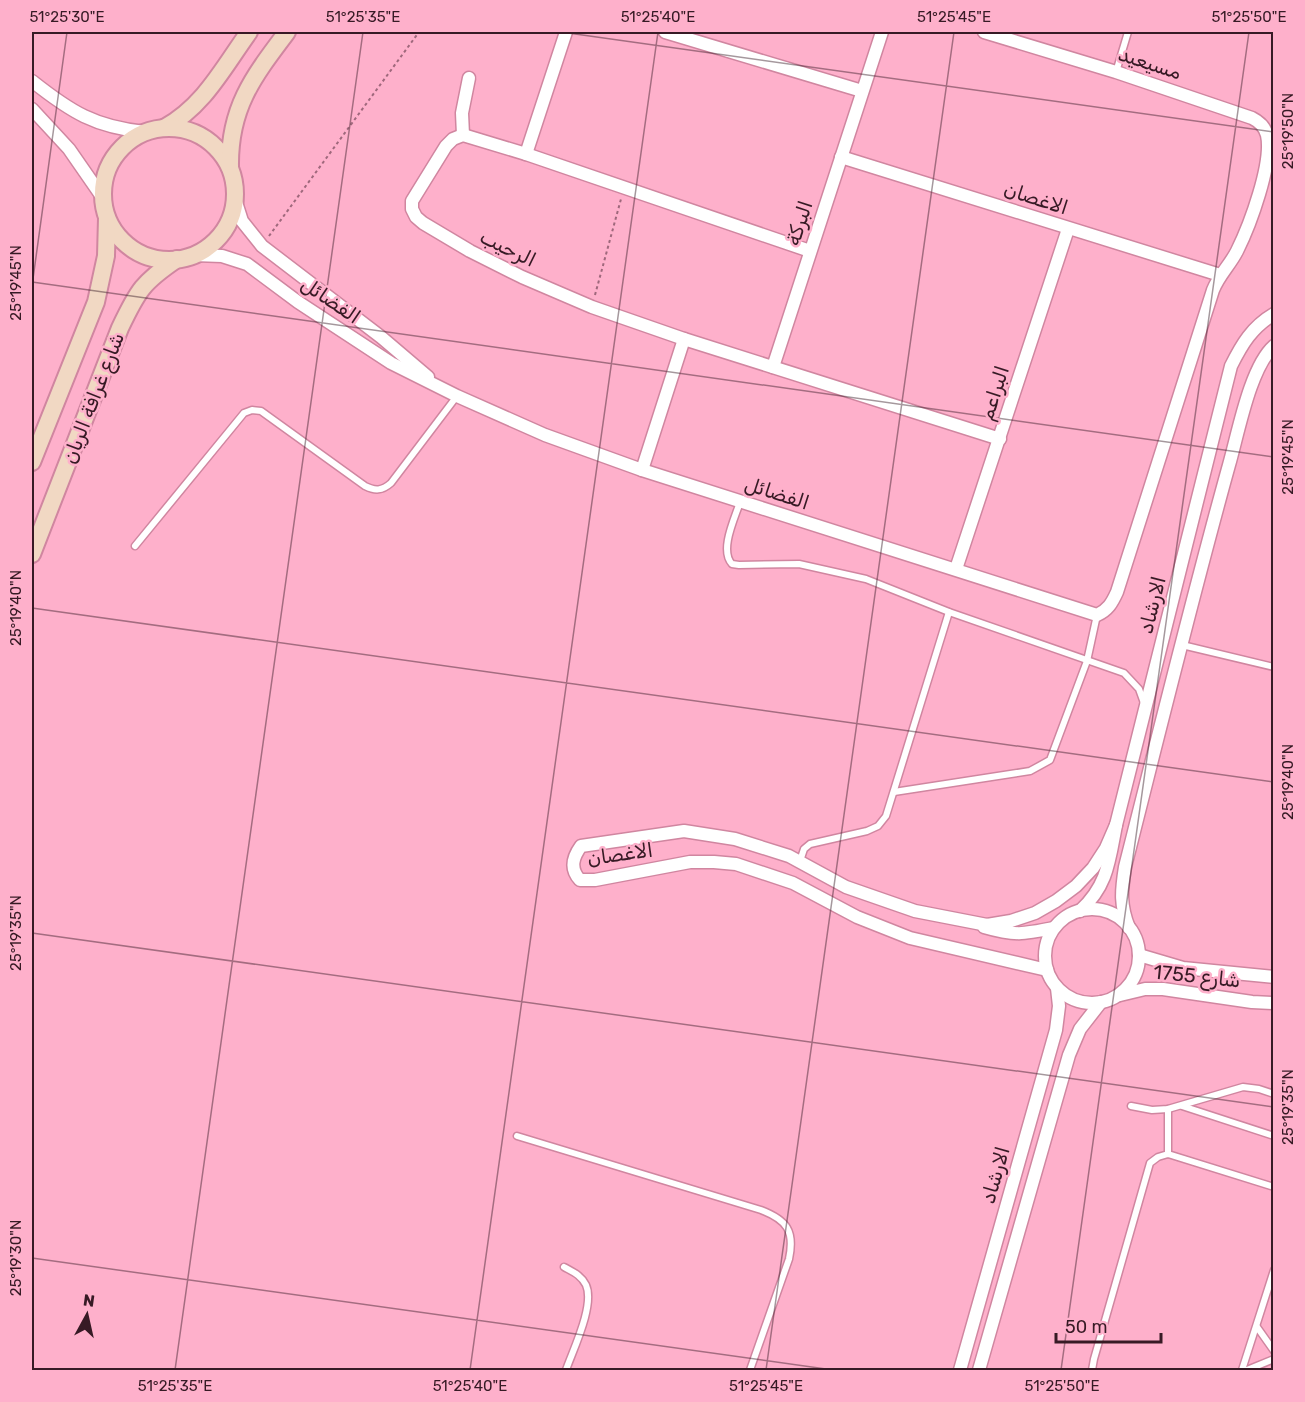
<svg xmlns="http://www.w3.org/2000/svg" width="1305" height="1402" font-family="Rubik,Vazirmatn,sans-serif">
<rect width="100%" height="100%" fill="#feb0cb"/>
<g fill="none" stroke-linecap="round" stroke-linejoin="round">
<g stroke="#d086a0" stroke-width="9">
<g id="lane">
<path d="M1116,72l12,-40"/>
<path d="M740,502c-5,16 -21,48 -8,62l7,1 60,-1 67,15 83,33 175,61 15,16 5,14"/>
<path d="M135,546l109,-133 8,-3 9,1 104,75c10,5 17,5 26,-3l66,-87"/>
<path d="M1182,645l92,22"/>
<path d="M894,792l136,-21 20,-11 37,-99 10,-46"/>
<path d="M800,861l4,-12 6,-5 57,-13 11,-5 8,-10 63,-204"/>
<path d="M1131,1106l21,4 16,-1 75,-22 16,2 15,5"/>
<path d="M1182,1106l92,30"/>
<path d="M517,1136l244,74c26,10 34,21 28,49l-39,111"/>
<path d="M1168,1154v-45"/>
<path d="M564,1267c9,5 17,8 22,18 9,20 -13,65 -20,85"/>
<path d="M1257,1327l17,24"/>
<path d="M1092,1370l2,-11 56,-196 8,-6 10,-3 106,33"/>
<path d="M1242,1370l32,-100"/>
<path d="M1247,1370l27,-11"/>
</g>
</g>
<g stroke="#d086a0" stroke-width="15">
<g id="street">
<path d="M665,32l197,59"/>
<path d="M32,81c39,31 63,46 113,51"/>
<path d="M32,109l37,40 34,49"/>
<path d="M463,135l-1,-22 7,-35"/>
<path d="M526,154l40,-122"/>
<path d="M841,157l379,118"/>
<path d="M235,199l7,22 20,25 119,91 47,40"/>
<path d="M810,251l-284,-97 -63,-19 -10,4 -7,7 -34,55v8l4,8 7,6 47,28 52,26 70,30 92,32 316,100"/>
<path d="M194,255l28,1 25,8 51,38 93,61 66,33 88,39 97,35 455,145c11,-5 15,-12 20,-23l96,-302c6,-15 17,-25 24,-39 13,-26 36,-88 30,-116 -2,-8 -7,-13 -15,-17l-136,-46 -132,-40"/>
<path d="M773,367l109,-335"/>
<path d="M642,470l42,-131"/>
<path d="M956,569l112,-340"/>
<circle cx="1092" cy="956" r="47"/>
<path d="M1080,911c28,-26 29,-50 36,-86l115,-459c11,-22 21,-39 43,-52"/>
<path d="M984,927c31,9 40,7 70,1"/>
<path d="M1129,928c-9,-23 -8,-36 -4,-61 34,-134 67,-269 104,-402 9,-31 21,-98 45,-119"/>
<path d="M1139,955l44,13 91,9"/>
<path d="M1047,970l-137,-32 -53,-21 -64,-34 -57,-19 -22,-2h-24l-95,18h-15c-11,-12 -7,-23 1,-34l103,-15 51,8 54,17 57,31 69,24 72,14 24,-4 24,-8 21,-12 20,-15 17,-18 13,-20 10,-23"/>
<path d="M1120,995l25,-6h18l89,13 22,1"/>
<path d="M960,1370l96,-340 3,-24 -2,-18"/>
<path d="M979,1370l90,-315 11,-26 21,-27"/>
</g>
</g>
<g stroke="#d086a0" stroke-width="20">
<g id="secondary">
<path d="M164,128c40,-22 59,-60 85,-96"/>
<circle cx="169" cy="194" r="66"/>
<path d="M230,167c-1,-59 23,-90 57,-135"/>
<path d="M32,462l64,-160 10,-46 1,-38"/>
<path d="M32,554l88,-226c18,-38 23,-46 57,-69"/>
</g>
</g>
<g stroke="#9f687c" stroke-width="2" stroke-dasharray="3 3" stroke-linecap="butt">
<path d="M269,236l150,-204"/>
<path d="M595,295l26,-96"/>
</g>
<use href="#lane" stroke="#fff" stroke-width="6"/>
<use href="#street" stroke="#fff" stroke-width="12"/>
<use href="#secondary" stroke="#f1d8c3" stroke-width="16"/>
</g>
<path fill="none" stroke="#371a25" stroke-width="1.5" stroke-opacity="0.45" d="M561,32l713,100M32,282l1242,175M32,286l35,-254M32,608l1242,174M32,933l1242,174M32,1258l801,112M175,1370l188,-1338M470,1370l188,-1338M766,1370l188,-1338M1061,1370l188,-1338"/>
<g text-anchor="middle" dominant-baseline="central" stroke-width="5" stroke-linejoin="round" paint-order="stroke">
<g font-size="20" fill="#371a25" stroke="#feb0cb">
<text transform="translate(1150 63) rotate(18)">مسيعيد</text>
<text transform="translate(1036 198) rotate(18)">الاغصان</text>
<text transform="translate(799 223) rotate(-72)">البركة</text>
<text transform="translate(508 248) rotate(26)">الرحيب</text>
<text transform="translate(331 300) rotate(34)">الفضائل</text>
<text transform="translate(994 393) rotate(-72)">البراعم</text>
<text transform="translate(93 398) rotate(-69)">شارع غرافة الريان</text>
<text transform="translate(777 493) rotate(18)">الفضائل</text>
<text transform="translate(1152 605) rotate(-76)">الارشاد</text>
<text transform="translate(620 854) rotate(-8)">الاغصان</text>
<text transform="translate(1197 976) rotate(6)">شارع 1755</text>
<text transform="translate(995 1175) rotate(-74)">الارشاد</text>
</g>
</g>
<rect width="1305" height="1402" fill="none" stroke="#feb0cb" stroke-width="66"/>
<g transform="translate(87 1315) rotate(8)" stroke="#feb0cb" stroke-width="4.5" paint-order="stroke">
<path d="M0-4.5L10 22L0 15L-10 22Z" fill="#371a25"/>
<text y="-9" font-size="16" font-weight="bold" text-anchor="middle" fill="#371a25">N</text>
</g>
<path d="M1056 1333v9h105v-9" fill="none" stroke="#371a25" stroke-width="3"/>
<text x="1065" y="1333" font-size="18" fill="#371a25" stroke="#feb0cb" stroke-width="4.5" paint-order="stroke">50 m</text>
<rect x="33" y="33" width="1239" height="1336" fill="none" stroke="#371a25" stroke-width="2"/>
<g font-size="15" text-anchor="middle" fill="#371a25">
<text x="67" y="22">51°25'30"E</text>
<text x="363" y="22">51°25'35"E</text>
<text x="658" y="22">51°25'40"E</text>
<text x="954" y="22">51°25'45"E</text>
<text x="1249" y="22">51°25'50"E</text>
<text transform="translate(1288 131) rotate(-90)" y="5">25°19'50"N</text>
<text transform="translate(16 283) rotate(-90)" y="5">25°19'45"N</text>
<text transform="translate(1288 457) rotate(-90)" y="5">25°19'45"N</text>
<text transform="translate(16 608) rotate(-90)" y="5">25°19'40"N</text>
<text transform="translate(1288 782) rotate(-90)" y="5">25°19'40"N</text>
<text transform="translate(16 933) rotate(-90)" y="5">25°19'35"N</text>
<text transform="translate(1288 1107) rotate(-90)" y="5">25°19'35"N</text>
<text transform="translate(16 1258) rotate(-90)" y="5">25°19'30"N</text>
<text x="175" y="1391">51°25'35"E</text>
<text x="470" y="1391">51°25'40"E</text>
<text x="766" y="1391">51°25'45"E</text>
<text x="1062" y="1391">51°25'50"E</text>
</g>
</svg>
